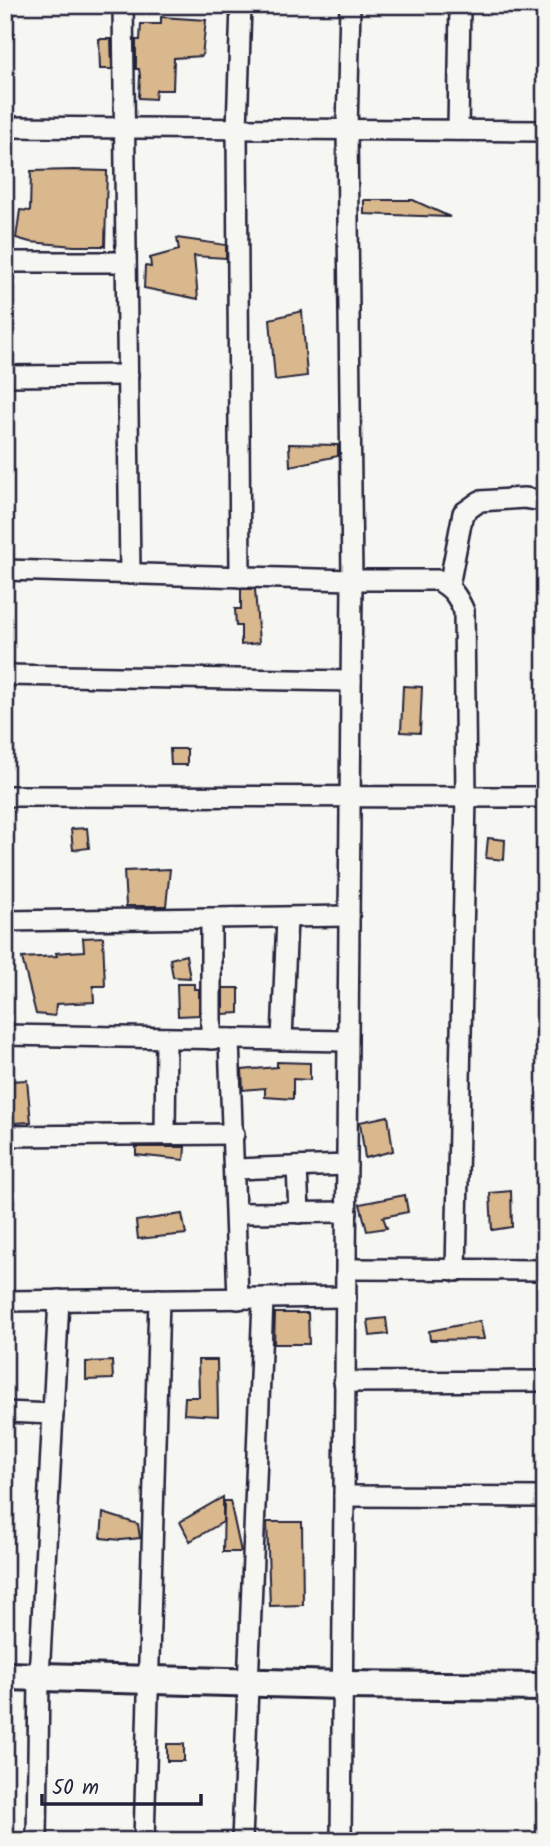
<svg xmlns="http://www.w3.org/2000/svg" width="550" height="1846" font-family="Kalam,sans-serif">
<rect width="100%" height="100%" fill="#f6f6f2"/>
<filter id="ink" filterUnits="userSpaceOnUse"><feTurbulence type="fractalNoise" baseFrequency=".0143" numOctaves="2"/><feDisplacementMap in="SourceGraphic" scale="14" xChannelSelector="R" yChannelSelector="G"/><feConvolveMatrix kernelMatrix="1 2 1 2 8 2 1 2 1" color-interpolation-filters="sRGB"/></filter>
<g filter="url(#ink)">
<g fill="#dab88d" stroke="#22223b" stroke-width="2">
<path d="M161,17l45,3 -4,36 -28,2 -1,32h-17l-1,9 -16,-1 1,-22 -1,-7h-3v-29h4l1,-16h20z"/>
<path d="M99,39h12l1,30h-12z"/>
<path d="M74,170l33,1 -2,75h-31l-44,-4 -14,-4 4,-28 10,1 1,-40z"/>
<path d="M364,200h49l37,17 -86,-3z"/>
<path d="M177,238l49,7v13l-32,-2 4,43 -54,-11 1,-22 6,1 -1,-9 29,-8z"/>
<path d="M302,311l5,65 -32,4 -5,-61z"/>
<path d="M289,444l49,1v11l-48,10z"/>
<path d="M241,589h14l4,54 -18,2v-19h-5l-1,-17h6z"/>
<path d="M403,686l19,1 -2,46 -19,-1z"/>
<path d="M170,749h17v16h-16z"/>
<path d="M87,828l2,20 -16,2 -2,-21z"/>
<path d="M488,838l17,2 -1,20 -18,-2z"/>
<path d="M170,869l-4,37h-40l-2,-35z"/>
<path d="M103,937l2,49h-12l1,16 -38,2 -1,12 -19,-2 -14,-56 35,-2 -1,-3 28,-2 -1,-13z"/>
<path d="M186,955l4,23 -17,-1 -3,-18z"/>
<path d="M177,984h17v5h5v26l-21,1z"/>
<path d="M223,988h16v25l-16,1z"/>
<path d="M277,1062l33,1v17l-17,-1v20l-28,-2v-9l-22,2 -1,-20 35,-3z"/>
<path d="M27,1080l4,42 -17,1 -4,-42z"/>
<path d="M388,1116l5,35 -28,7 -5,-36z"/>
<path d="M136,1147h49l-1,13 -48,-5z"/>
<path d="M511,1191l1,36 -20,3 -2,-37z"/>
<path d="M405,1195l3,17 -25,5 4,11 -20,3 -7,-27z"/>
<path d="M182,1214l4,20 -48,5 -2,-18z"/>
<path d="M275,1313h33l1,31h-35z"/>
<path d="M386,1318l2,16 -18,2 -2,-16z"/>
<path d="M480,1321l4,18 -54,1 -1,-9z"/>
<path d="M198,1360h19l1,56 -34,-2 1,-17h14z"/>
<path d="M112,1361l1,18 -27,1v-18z"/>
<path d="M223,1497v25l-33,19 -10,-19z"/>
<path d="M224,1501h6l11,51h-18z"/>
<path d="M103,1513l35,11 2,14 -19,2 -20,-2z"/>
<path d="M267,1522h35l1,83 -33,1z"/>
<rect x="167" y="1744" width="17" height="17"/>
</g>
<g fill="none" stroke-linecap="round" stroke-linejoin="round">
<g stroke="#22223b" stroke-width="24">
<g id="street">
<path d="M123,5l7,569"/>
<path d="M5,127l540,4"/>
<path d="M458,130l2,-125"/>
<path d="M5,262h121"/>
<path d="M5,376l123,-1"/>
<path d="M5,570l347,10h85c15,8 20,15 27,31l2,186 -10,474"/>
<path d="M240,577l-3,-448 4,-124"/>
<path d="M449,586l14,-73 17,-12 44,-3 21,3"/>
<path d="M5,675l346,6"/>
<path d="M5,796l540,1"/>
<path d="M211,919v120"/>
<path d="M5,921l344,-5"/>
<path d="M5,1035l342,6"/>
<path d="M229,1039l9,260"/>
<path d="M282,1040l5,-122"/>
<path d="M165,1133l1,-95"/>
<path d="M5,1136l229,-2"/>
<path d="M297,1167l2,46"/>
<path d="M235,1169l112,-4"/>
<path d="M236,1213l111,-1"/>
<path d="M347,1269l198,1"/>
<path d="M5,1301l341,-4"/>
<path d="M344,1382l201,-1"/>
<path d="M5,1412l48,2"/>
<path d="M344,1496l201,1"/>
<path d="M37,1841l2,-164 20,-377"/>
<path d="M144,1841l15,-542"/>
<path d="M242,1841l21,-541"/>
<path d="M341,1841l11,-1261 -5,-450 3,-125"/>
</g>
</g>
<g stroke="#22223b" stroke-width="32">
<path id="secondary" d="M5,1676l337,9 203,2"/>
</g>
<use href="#street" stroke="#f6f6f2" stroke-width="19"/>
<use href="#secondary" stroke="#f6f6f2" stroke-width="26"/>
</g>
</g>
<rect width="550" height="1846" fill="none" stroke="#f6f6f2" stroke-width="28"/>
<rect x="14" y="14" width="522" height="1818" fill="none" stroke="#22223b" stroke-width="2.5" filter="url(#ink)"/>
<path d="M42 1794v10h159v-10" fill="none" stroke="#22223b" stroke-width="3.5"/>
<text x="52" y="1794" font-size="21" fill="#22223b" stroke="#f6f6f2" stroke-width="5" paint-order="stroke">50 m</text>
</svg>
